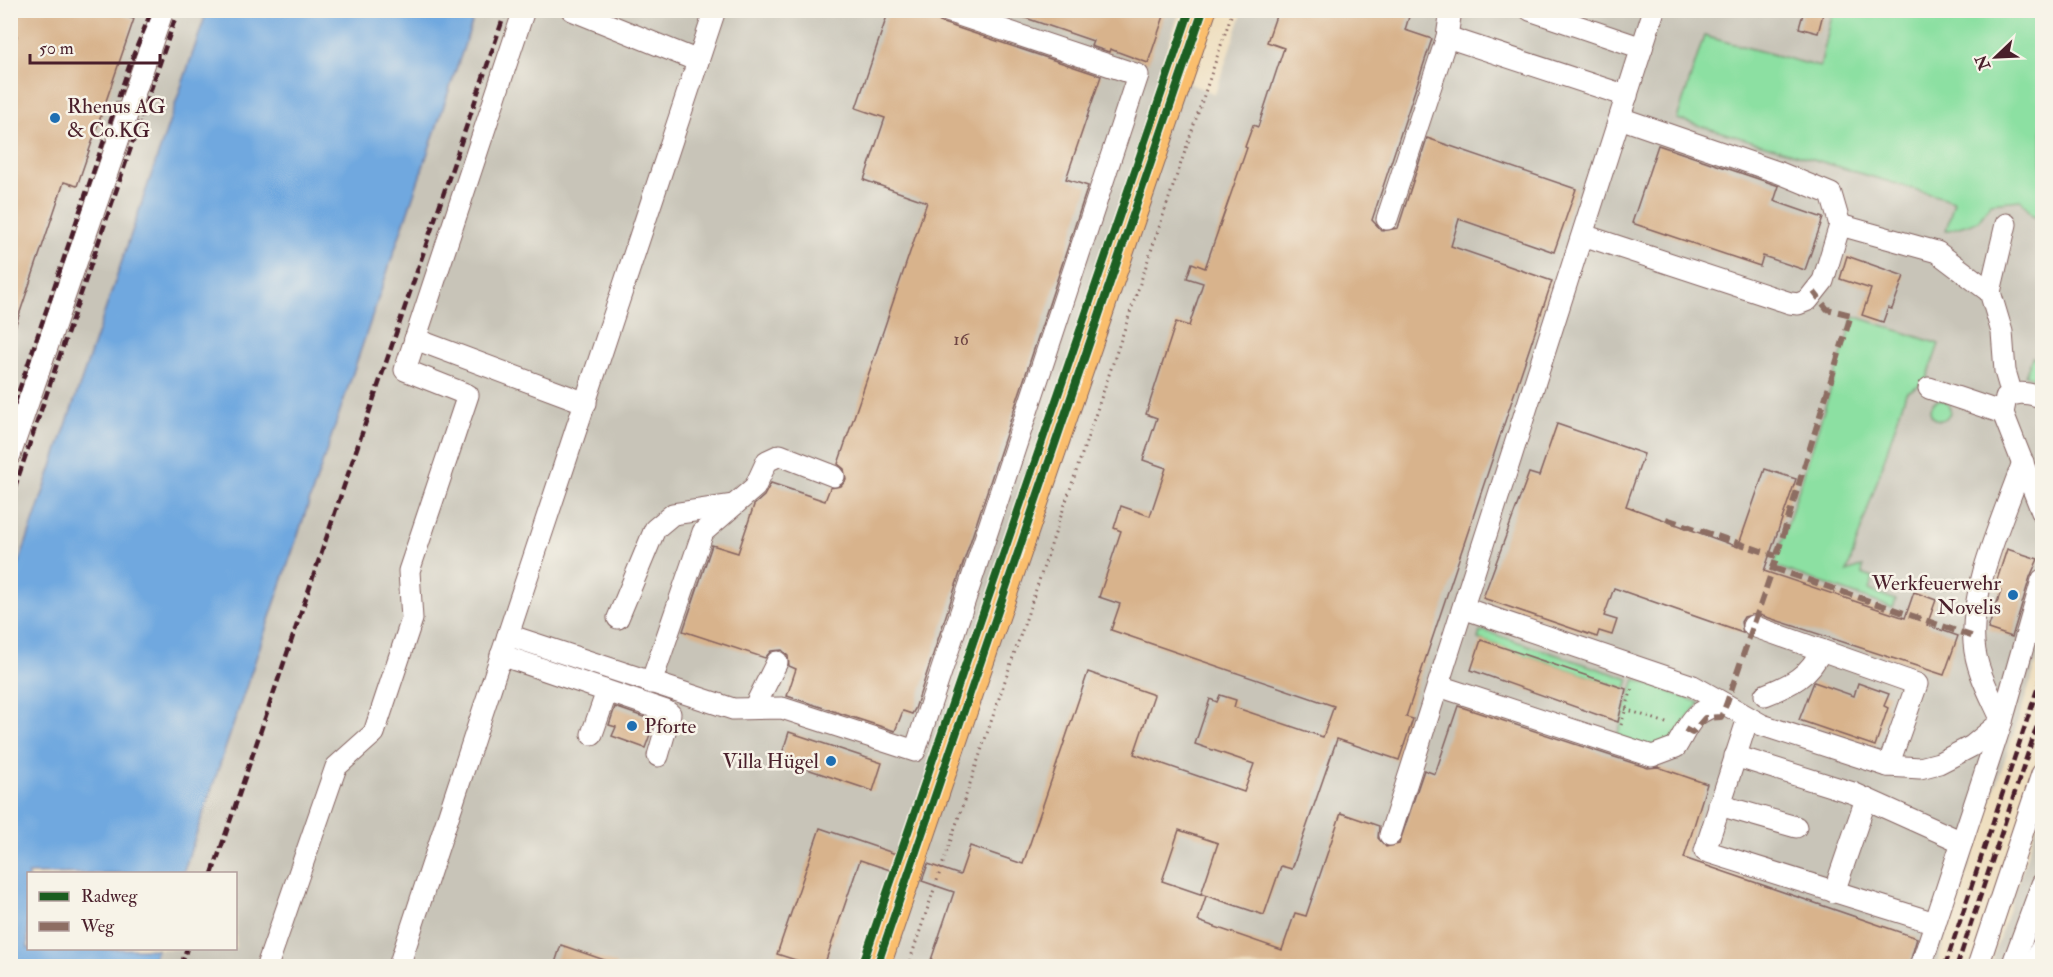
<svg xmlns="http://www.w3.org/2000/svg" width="2053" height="977" font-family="'IM FELL Double Pica',serif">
<rect width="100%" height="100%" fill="#f7f3e8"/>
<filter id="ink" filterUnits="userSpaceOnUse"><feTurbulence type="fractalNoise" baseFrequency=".0167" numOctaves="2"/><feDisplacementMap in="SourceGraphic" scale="12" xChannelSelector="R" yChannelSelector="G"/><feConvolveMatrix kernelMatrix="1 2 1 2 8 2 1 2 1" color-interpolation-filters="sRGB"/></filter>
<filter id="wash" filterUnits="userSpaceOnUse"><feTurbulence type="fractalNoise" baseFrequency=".008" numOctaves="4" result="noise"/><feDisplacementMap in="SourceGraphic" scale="24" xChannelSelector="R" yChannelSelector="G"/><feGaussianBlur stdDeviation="1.35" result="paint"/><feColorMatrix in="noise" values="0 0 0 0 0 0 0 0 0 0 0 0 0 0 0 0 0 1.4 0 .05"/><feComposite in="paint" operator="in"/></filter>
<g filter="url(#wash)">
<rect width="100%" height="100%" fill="#efdfc0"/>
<g fill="#c8c4b8">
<path d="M11,11h196l-196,576z"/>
<path d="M476,11h704l-21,60 56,23 28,-83h590l-13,56 -143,52 277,82 -7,29 31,-9 12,-18 31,-3 11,15 10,3v141l-10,-2 -7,18 17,6v267l-106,318h-1785l6,-17 79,-1v-74l-53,-1z"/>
<path d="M2042,807v159h-52l50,-151z"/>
</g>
<g fill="#8ce0a2" stroke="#6b8066" stroke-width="1.5">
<path d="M1833,11h209v207l-10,-3 -11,-15 -30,3 -13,18 -32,10 8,-30 -277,-82 27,-83 116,31z"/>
<path d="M1854,316l85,28 -13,37 -20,12 -59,179 16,-6 -1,8 11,4 -4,12 27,10 -3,8 -116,-41 -2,-4z"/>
<path d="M2032,357l10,2v22l-17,-6z"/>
<circle cx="1940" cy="410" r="10"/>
<path d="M1485,631l144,48 -3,10 -148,-50 2,-7z"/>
<path d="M1635,679l65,24 -37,46 -47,-10z"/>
</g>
<path fill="#70a8df" stroke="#5d6485" stroke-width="1.5" d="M207,11h269l-293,862 -155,1v74l129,1 -6,17h-140v-379z"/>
<g id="blocks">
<g fill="#d8b38c">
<path d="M10,10h112l-1,5 13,4 -57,167 -13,-4 -51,151h-3v-279l7,-18 -7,-2z"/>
<path d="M889,10h28l16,6 7,6 161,54 -35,103 22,7 -173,523 -3,5 -9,-3 -8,20 -108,-35 9,-27 -7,-3 -1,-10 -6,-6 -11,1 -6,7 -82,-27 29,-86 26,8 16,-48 10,-9 7,-13 54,18 5,-13 11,-2 5,-6 -2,-11 -6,-5 89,-262 -63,-22 21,-62 -29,-10z"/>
<path d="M1011,10h155l-18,53 -38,-14 -1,3 -18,-6 2,-5 -82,-28z"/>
<path d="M1278,10h133l-6,20 27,9 -60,181 10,11 16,-3 29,-90 149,51 -22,63 -95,-33 -8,27 101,35 -146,436 7,2 -14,41 -62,-21 -45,130 -11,-3 -17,49 -63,-21 17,-51 -39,-13 -17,51 44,15 -8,25 84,29 13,-37 11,3 35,-103 38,13 -1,12 8,9 13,-3 25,-74 11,4 23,-68 190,62 10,-1 49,17 -23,74 233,80 -8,28h-980l25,-74 -32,-11 6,-17 32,11 10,-29 53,18 65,-192 66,23 -20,59 110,38 10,-28 -59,-20 15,-45 7,3 3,-7 16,5 -2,7 89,30 11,-31 -223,-76 9,-26 -21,-7 22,-66 -7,-3 7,-22 29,10 16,-48 -23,-8 14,-42 -11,-4 30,-92 13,4 14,-43 -16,-5 5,-15 13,5 42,-120 -2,-1 8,-22 5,2 26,-79 -17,-6z"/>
<path d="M1804,10h20l-6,23 -19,-5z"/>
<path d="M1658,145l121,41 -5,15 49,17 -18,52 -42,-14 -3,10 -128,-43z"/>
<path d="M1847,256l57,20 -12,33 -4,-1 -5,14 -21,-7 9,-26 -31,-10z"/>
<path d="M1557,424l87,30 -18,52 112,41 27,-78 31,10 -32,92 141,47 9,-26 22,8 -9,25 31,11 -14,39 -187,-61 -13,3 -3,5 2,11 -129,-45 -10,28 13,4 -5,15 -13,-4 -2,6 -114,-39 46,-125 10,3z"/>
<path d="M2007,549l31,10 -8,18 -18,60 -24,-8 13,-38 -7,-2z"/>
<path d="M1481,640l145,49 -8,33 -147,-52z"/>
<path d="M1814,682l40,14 4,-13 31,11 -5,12 4,2 -13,38 -76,-26z"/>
<path d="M615,707l40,14 -10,27 -33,-12 4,-9 -7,-2z"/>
<path d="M789,732l93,31 -9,28 -93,-31z"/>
<path d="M820,828l79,27 -6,16 -33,-11 -36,106h-10l-37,-12z"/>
<path d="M561,945l55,19v2h-62z"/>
</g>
</g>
</g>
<g filter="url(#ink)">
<use href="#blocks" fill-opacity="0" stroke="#84625f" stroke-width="1.5"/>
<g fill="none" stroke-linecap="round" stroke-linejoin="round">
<g stroke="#84625f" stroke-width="23">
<g id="minor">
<path d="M572,10l126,51"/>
<path d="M1530,10l112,38"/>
<path d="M1447,37l180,59"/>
<path d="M1387,219l60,-182 4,-27"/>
<path d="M1840,225l97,27 53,40 12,40 3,39 7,24"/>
<path d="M1583,235l207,68 8,1 10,-4 15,-19 17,-56 -9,-31 -51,-21 -160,-55"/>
<path d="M1990,292l16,-68"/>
<path d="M415,339l171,64"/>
<path d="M1929,388l74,25"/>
<path d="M2042,397c-13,-3 -24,-7 -36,1l-3,15 39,99"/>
<path d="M10,455l153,-445"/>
<path d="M1463,608l230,78 69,39 126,41 32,2 19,-5 33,-17 30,-25c-11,-25 -26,-50 -28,-78 -4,-56 30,-127 49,-181"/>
<path d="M618,618l37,-89 18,-15 61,-9"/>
<path d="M1753,626l164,58 -29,82"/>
<path d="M508,635l207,-625"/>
<path d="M501,655l103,35 1,7 -13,37"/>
<path d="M651,683l52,-151 52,-45 12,-26 13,-6 54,21"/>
<path d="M1439,686l213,70 24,-9c16,-27 14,-33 46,-44"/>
<path d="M604,690l62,21 4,3 -12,42"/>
<path d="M1765,695c25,-10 45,-19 56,-45"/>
<path d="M754,708l23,-46"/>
<path d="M1748,718l-43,133 230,72"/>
<path d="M1735,756l118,37 109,49"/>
<path d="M1719,805l77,22"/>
<path d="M1390,835l264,-825"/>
<path d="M1834,892l32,-93"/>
<path d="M267,966l69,-199 38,-34 38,-114 -3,-48 59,-176 -63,-25 119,-360"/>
<path d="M399,966l109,-331 225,74 49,-1 133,43 223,-676 -194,-65"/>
<path d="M1921,966l81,-245 40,-141"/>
<path d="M1978,966l64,-192"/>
<path d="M2012,966l30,-82"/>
<path d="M2032,966l10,-19"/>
</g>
</g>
<g stroke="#84625f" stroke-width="28">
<path id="major" d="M877,966l326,-956"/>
</g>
<g stroke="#84625f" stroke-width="3" stroke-dasharray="1.5 4.5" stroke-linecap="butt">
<path d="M1625,709l44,15"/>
<path d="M1621,725l12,-40"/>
<path d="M908,966l325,-956"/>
</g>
<use href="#minor" stroke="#fff" stroke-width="21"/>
<use href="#major" stroke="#fabe6d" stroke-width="26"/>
<g stroke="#4a1f2b" stroke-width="4.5" stroke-dasharray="9 4.5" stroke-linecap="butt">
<path d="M10,417l121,-356 21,-51"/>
<path d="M10,501l168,-491"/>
<path d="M212,874l294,-864"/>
<path d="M181,966l6,-18"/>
<path d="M1945,966l97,-291"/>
<path d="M1957,966l85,-255"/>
</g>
<g stroke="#8d6e63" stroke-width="6" stroke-dasharray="12 6" stroke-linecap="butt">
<path d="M1666,519l110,37"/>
<path d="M1773,568l201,69"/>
<path d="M1685,729l7,4 13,-15 16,-1 5,-12 47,-137 78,-253 -24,-6 -13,-17"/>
</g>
<g stroke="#f7f3e8" stroke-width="11">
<g id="cycleway">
<path d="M862,966l328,-956"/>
<path d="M877,966l326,-956"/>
</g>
</g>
<use href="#cycleway" stroke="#1b5e20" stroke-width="8"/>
</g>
</g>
<g fill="#1f6fb2" stroke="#f7f3e8" stroke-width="2">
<circle cx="55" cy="118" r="6"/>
<circle cx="2013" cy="595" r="6"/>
<circle cx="632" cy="726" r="6"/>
<circle cx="831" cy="761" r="6"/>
</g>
<g text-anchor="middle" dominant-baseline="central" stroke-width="5" stroke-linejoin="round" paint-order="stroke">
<g font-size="18" fill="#6e4443">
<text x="961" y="339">16</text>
</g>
<g font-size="21" fill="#4a1f2b" stroke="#f7f3e8" text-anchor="start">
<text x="67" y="106">Rhenus AG<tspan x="67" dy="24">&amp; Co.KG</tspan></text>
<text x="2001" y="583" text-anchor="end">Werkfeuerwehr<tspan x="2001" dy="24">Novelis</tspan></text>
<text x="644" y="726">Pforte</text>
<text x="819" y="761" text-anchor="end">Villa Hügel</text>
</g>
</g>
<rect width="2053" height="977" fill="none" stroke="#f7f3e8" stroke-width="36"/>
<rect x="27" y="872" width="210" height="78" fill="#f7f3e8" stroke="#b29e9c" stroke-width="1.5"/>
<rect x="39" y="892" width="30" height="9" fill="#1b5e20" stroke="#b29e9c" stroke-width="1.5"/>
<text x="81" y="902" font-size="18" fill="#4a1f2b">Radweg</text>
<rect x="39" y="922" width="30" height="9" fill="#8d6e63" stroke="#b29e9c" stroke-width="1.5"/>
<text x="81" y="932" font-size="18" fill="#4a1f2b">Weg</text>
<g transform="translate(1996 57) rotate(247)" stroke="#f7f3e8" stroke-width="4.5" paint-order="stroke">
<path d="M0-4.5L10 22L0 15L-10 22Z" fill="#4a1f2b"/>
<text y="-9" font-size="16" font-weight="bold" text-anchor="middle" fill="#4a1f2b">N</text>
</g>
<path d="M30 54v9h130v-9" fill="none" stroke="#4a1f2b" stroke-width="3"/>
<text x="39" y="54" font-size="18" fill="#4a1f2b" stroke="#f7f3e8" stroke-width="4.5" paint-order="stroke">50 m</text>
</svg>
